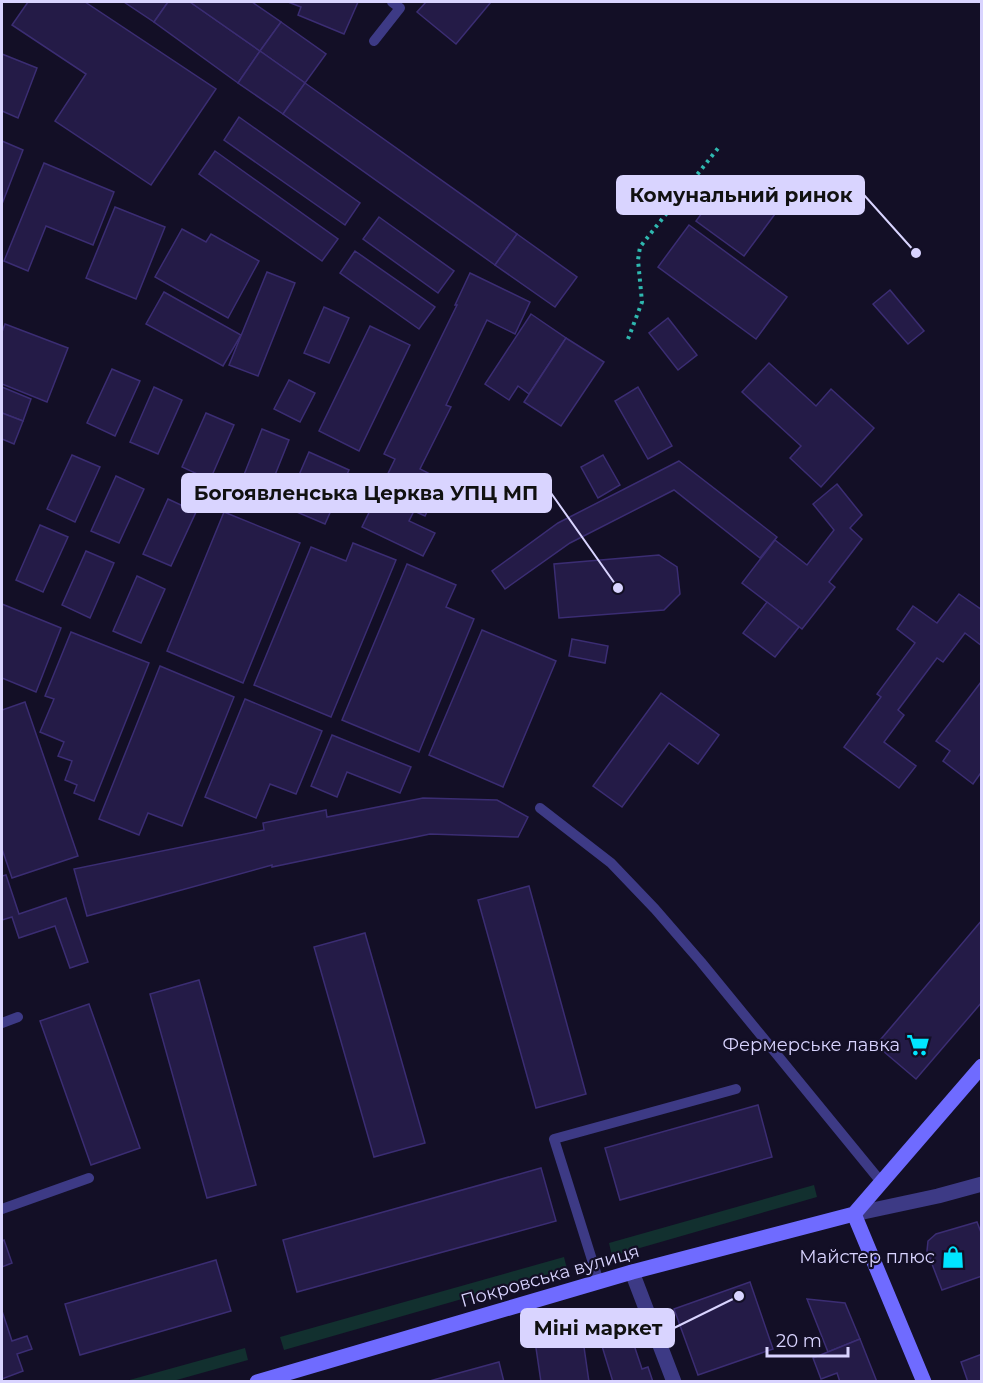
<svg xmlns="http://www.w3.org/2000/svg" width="983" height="1383" font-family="Montserrat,sans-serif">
<rect width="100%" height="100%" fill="#130f26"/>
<g fill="#12302f">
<path d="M814,1185l3,12 -205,59 -3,-13z"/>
<path d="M564,1257l3,12 -283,81 -4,-13z"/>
<path d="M245,1348l3,12 -75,21h-47z"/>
</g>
<g fill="#241b47" stroke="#3b2d73" stroke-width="1.5">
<path d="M28,2h57l131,87 -65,96 -96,-64 31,-47 -74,-49z"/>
<path d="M124,2h44l-14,20z"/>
<path d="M168,2h22l70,49 -22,32 -84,-61z"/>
<path d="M190,2h62l29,20 -21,29z"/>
<path d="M288,2h70l-14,32 -46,-19 3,-8z"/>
<path d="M426,2h65l-35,42 -39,-32z"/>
<path d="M281,22l45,32 -21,29 -45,-32z"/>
<path d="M260,51l45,32 -22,31 -45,-31z"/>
<path d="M2,54l35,14 -19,50 -16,-7z"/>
<path d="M305,83l212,151 -22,31 -212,-151z"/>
<path d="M239,117l121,86 -15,22 -121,-85z"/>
<path d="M2,141l21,9 -21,54z"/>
<path d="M215,151l123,88 -16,22 -123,-87z"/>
<path d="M44,163l70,29 -21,53 -47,-19 -18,45 -24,-10z"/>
<path d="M727,179l48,35 -31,42 -48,-35z"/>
<path d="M115,207l50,20 -29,72 -50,-21z"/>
<path d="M379,217l75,54 -16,22 -75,-54z"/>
<path d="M689,225l98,72 -31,42 -98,-72z"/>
<path d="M182,229l24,13 5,-8 48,27 -31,57 -73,-41z"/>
<path d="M517,234l60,43 -22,30 -60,-42z"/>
<path d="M355,251l80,56 -16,22 -79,-56z"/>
<path d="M267,272l28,11 -37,93 -29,-11z"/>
<path d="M470,273l60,29 -15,32 -28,-14 -41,85 5,2 -31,62 22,11 -17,36 -11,-5 -5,10 26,12 -12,23 -61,-29 33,-68 -11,-5 73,-149h-2z"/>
<path d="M890,290l34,41 -16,13 -35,-40z"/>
<path d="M164,292l77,43 -18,31 -77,-42z"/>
<path d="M324,307l25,11 -20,45 -25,-10z"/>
<path d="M531,314l35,24 -37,56 -11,-8 -9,14 -24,-16z"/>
<path d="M668,318l29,37 -19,15 -29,-37z"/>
<path d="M5,324l63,24 -21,54 -45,-18v-52z"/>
<path d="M370,326l40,19 -51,106 -40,-20z"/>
<path d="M566,338l38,24 -43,64 -37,-24z"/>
<path d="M769,363l47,43 15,-17 43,39 -53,59 -31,-29 11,-12 -59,-54z"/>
<path d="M112,369l28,12 -25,55 -28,-13z"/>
<path d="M289,380l26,13 -15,29 -26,-13z"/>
<path d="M2,387l29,12 -8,22 -21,-8z"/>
<path d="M154,387l28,13 -24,54 -28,-12z"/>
<path d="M638,387l34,59 -24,13 -33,-58z"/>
<path d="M2,413l21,8 -9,23 -12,-5z"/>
<path d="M206,413l28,12 -24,55 -28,-13z"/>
<path d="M262,429l27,11 -26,65 -27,-10z"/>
<path d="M309,452l40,18 -24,54 -40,-17z"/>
<path d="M72,455l28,12 -25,55 -28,-13z"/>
<path d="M603,455l17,30 -22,13 -17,-31z"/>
<path d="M679,461l98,76 -17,21 -86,-68 -104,53 -65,46 -13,-18 66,-48z"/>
<path d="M116,476l28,13 -25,54 -28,-12z"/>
<path d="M837,484l25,31 -12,13 12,11 -33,43 6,5 -33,42 -60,-46 33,-43 32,25 27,-35 -21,-26z"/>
<path d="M168,499l28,13 -25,54 -28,-12z"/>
<path d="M224,512l76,31 -57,140 -76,-32z"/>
<path d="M40,525l28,12 -25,55 -27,-12z"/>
<path d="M353,543l43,17 -65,157 -77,-32 57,-138 35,14z"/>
<path d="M86,551l28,12 -24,55 -28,-13z"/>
<path d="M659,555l18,12 3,27 -16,16 -105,8 -5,-54z"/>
<path d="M407,564l49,21 -10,22 28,12 -55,133 -77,-32z"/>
<path d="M137,576l28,13 -24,54 -28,-12z"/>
<path d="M959,594l23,16v36l-17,-13 -22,29 -6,-4 -39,52 6,5 -20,27 32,24 -17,22 -55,-41 37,-50 -4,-3 38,-51 -18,-14 16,-23 24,17z"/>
<path d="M767,602l32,25 -24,30 -32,-24z"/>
<path d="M2,604l59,24 -25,64 -34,-14z"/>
<path d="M482,630l74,31 -53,126 -74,-32z"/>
<path d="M71,632l78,31 -55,138 -20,-8 3,-8 -12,-5 7,-19 -14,-5 6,-14 -24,-10 14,-33 -9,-3z"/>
<path d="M572,639l36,7 -3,17 -36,-7z"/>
<path d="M160,666l74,31 -52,129 -34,-13 -9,22 -40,-16z"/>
<path d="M981,682l1,93 -2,-1 -7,10 -30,-23 7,-10 -14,-10z"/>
<path d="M661,693l58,42 -21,29 -29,-21 -47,64 -29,-21z"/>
<path d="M245,699l77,32 -26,63 -26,-10 -14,34 -51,-21z"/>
<path d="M25,702l53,154 -66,22 -10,-29v-139z"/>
<path d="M332,735l79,32 -11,26 -53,-21 -10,25 -26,-11z"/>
<path d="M423,798l74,2 31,17 -10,20 -88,-3 -158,33v-2l-185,51 -13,-47 190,-39 -1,-7 63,-13 1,7z"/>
<path d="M6,875l13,39 47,-16 22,64 -18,6 -15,-42 -36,12 -7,-21 -10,3v-44z"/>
<path d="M529,886l57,208 -50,14 -58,-208z"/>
<path d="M982,920v82l-66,77 -40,-34z"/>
<path d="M365,933l60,210 -51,14 -60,-210z"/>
<path d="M199,980l57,205 -49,13 -57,-204z"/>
<path d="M89,1004l51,144 -49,17 -51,-144z"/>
<path d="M758,1105l14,52 -152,43 -15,-52z"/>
<path d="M541,1168l15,53 -259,71 -14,-52z"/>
<path d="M977,1222l5,13v41l-40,14 -15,-39 1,-10 8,-7z"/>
<path d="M4,1240l8,23 -10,4v-26z"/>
<path d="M216,1260l15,51 -151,44 -15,-51z"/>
<path d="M750,1282l23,67 -75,26 -24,-66z"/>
<path d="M807,1299l38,4 15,36 -32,13z"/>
<path d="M2,1311l10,30 15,-5 5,13 -15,5 6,17 -21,8z"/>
<path d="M582,1333l7,49h-48l-6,-41z"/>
<path d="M631,1336l11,33 6,-2 5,15h-40l-11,-36z"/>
<path d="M860,1339l17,43h-37l-3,-9 -16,6 -8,-21z"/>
<path d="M982,1354v28h-14l-7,-20z"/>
<path d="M499,1362l5,20h-78z"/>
</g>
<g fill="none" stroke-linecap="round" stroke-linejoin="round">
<path stroke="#2fb8b0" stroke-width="4" stroke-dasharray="3 4.5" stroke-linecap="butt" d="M628,339l14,-37 -4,-42 2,-13 79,-100"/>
<g stroke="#3d3a85" stroke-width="10">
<path d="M374,41l26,-33 -8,-6"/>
<path d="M540,808l71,55 44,46 46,53 181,221"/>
<path d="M2,1023l16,-6"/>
<path d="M2,1209l87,-31"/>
<path d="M599,1282l-45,-143 182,-50"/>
</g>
<g stroke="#3d3a85" stroke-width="15">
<path d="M854,1214l84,-18 44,-12"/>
<path d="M632,1272l42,110"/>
</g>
<g stroke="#6f6bff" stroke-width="15">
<path d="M854,1214l70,168"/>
<path d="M257,1382l375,-110 222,-58 128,-148"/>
</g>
</g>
<defs>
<g id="supermarket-bare" transform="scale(1.8)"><path d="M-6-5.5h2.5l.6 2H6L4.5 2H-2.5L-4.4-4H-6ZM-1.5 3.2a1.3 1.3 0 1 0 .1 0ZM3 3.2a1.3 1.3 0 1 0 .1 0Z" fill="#00e5ff" stroke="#130f26" stroke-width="2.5" paint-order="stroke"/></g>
<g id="shop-bare" transform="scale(1.8)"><path d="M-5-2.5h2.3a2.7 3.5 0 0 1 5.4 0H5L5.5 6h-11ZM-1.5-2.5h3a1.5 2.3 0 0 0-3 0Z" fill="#00e5ff" stroke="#130f26" stroke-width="2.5" paint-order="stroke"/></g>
</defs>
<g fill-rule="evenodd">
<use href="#supermarket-bare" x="918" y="1045"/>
<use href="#shop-bare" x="953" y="1257"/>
</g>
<g text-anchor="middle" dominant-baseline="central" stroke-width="4.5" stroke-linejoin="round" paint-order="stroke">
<g font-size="18" fill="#d9d4ff" stroke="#130f26" text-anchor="end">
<text x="900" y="1045">Фермерське лавка</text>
<text x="935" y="1257">Майстер плюс</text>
</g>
<g font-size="18" fill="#d9d4ff" stroke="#130f26">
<text transform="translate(550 1276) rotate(-16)">Покровська вулиця</text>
</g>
</g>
<path fill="none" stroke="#d9d4ff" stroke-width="2" d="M916 253L864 195M618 588L551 493M739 1296L674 1328"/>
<g fill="#d9d4ff" stroke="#130f26" stroke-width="2">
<circle cx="916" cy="253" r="6"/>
<circle cx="618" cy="588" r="6"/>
<circle cx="739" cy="1296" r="6"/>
</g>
<g fill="#d9d4ff" stroke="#d9d4ff" stroke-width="2">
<rect x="617" y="176" width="247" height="38" rx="6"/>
<rect x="182" y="474" width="369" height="38" rx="6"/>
<rect x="521" y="1309" width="153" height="38" rx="6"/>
</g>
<g font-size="20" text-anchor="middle" font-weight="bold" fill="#111">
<text x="741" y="202">Комунальний ринок</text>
<text x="366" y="500">Богоявленська Церква УПЦ МП</text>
<text x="598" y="1335">Міні маркет</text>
</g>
<rect width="983" height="1383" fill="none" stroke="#d9d4ff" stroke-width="6"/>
<path d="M767 1347v9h81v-9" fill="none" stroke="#d9d4ff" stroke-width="3"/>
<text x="776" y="1347" font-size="18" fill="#d9d4ff" stroke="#130f26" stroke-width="4.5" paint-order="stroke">20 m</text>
</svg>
